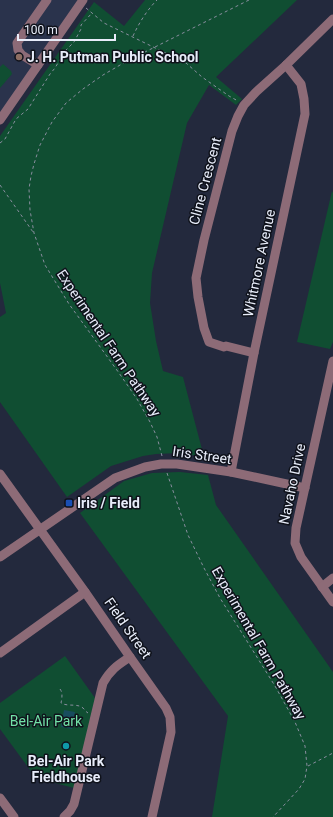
<svg xmlns="http://www.w3.org/2000/svg" width="333" height="817" font-family="Roboto,sans-serif">
<rect width="100%" height="100%" fill="#23293d"/>
<path fill="#2a334c" d="M0,0h78l-78,114z"/>
<g fill="#104e32">
<path d="M145,0h152l-81,77 26,22 -6,6 -27,-20 -22,38 -35,150 -2,30 6,38 7,30 20,6 21,80 -25,-4 -23,1 -13,2 -32,10 -44,31 -67,-95v-85l6,-4 -6,-30v-147l94,-134 30,24z"/>
<path d="M3,64l8,7 1,3 -12,14v-21z"/>
<path d="M332,191l1,2v149l-3,7 -33,-7z"/>
<path d="M180,472l28,3 8,30 117,167v145h-121l16,-101 -148,-203 44,-32 28,-8z"/>
<path d="M65,656l30,42 -21,90 -38,-10 -36,-49v-26z"/>
</g>
<path fill="#184c5e" d="M64,710l11,2 -3,17 -11,-2z"/>
<g fill="none" stroke-linecap="round" stroke-linejoin="round">
<g stroke="#898e9f" stroke-width="1" stroke-dasharray="3 3" stroke-linecap="butt">
<path d="M86,8l18,15 82,40 16,14 27,19 9,5"/>
<path d="M133,36c6,-13 14,-26 24,-36"/>
<path d="M0,143l5,-4 11,-20 12,-10 22,-35 5,-6 10,-17 9,-9 7,-13v-4l11,-12"/>
<path d="M0,185l33,47"/>
<path d="M162,456l-5,-19 -7,-15 -13,-23 -18,-26 -50,-69 -24,-39 -11,-32 -4,-23 -1,-21 2,-13 3,-12 6,-19 12,-23 14,-19 17,-14 20,-14 24,-14 122,-61"/>
<path d="M167,473l21,62 16,33 16,30 55,88 20,36 10,24 2,20 -2,13 -6,10 -26,28"/>
<path d="M60,689c3,4 2,9 1,14 7,4 16,0 22,5 2,2 3,4 5,5"/>
<path d="M308,766l25,-13"/>
</g>
<g stroke="#8d6b77" stroke-width="9">
<path d="M38,65l-16,-10 -4,-5 -1,-7 30,-43"/>
<path d="M0,120l83,-120"/>
<path d="M254,353l-28,-7 -2,1 -15,-5 -5,-14 -6,-31 -2,-19 8,-38 28,-109 6,-15 6,-11 12,-13 30,-27 47,-46"/>
<path d="M333,361l-37,167 -1,15 6,14 32,45"/>
<path d="M231,472l23,-119 51,-239 -1,-15 -3,-15 -15,-19"/>
<path d="M0,474l85,118 45,65 36,51 4,9 1,15 -19,85"/>
<path d="M0,557l115,-79 30,-11 16,-3h16l54,8 74,16"/>
<path d="M322,587l11,-9"/>
<path d="M0,653l85,-61"/>
<path d="M0,798l14,19"/>
<path d="M64,817l6,-6 4,-7 29,-121c8,-14 15,-18 27,-26"/>
</g>
</g>
<circle fill="#8d6e63" stroke="#0f121b" stroke-width="1.5" cx="19" cy="57" r="4"/>
<rect fill="#1a4fb4" stroke="#0f121b" stroke-width="1.5" x="65" y="499" width="8" height="8" rx="2"/>
<circle fill="#0f9aa8" stroke="#0f121b" stroke-width="1.5" cx="66" cy="746" r="4"/>
<g text-anchor="middle" dominant-baseline="central" stroke-width="3" stroke-linejoin="round" paint-order="stroke">
<g font-size="14" font-weight="bold" fill="#e8edfa" stroke="#0f121b" text-anchor="start">
<text x="27" y="57">J. H. Putman Public School</text>
<text x="77" y="503">Iris / Field</text>
<text x="66" y="761" text-anchor="middle">Bel-Air Park<tspan x="66" dy="16">Fieldhouse</tspan></text>
</g>
<g font-size="14" fill="#e8edfa" stroke="#0f121b">
<text transform="translate(205 181) rotate(-75)">Cline Crescent</text>
<text transform="translate(259 263) rotate(-78)">Whitmore Avenue</text>
<text transform="translate(109 343) rotate(56)">Experimental Farm Pathway</text>
<text transform="translate(202 455) rotate(8)">Iris Street</text>
<text transform="translate(292 484) rotate(-78)">Navaho Drive</text>
<text transform="translate(128 628) rotate(55)">Field Street</text>
<text transform="translate(259 643) rotate(60)">Experimental Farm Pathway</text>
</g>
<g font-size="14" fill="#72e1a7" stroke="#0f121b">
<text x="46" y="721">Bel-Air Park</text>
</g>
</g>
<path d="M18 34v6h97v-6" fill="none" stroke="#e8edfa" stroke-width="2"/>
<text x="24" y="34" font-size="12" fill="#e8edfa" stroke="#0f121b" stroke-width="3" paint-order="stroke">100 m</text>
</svg>
